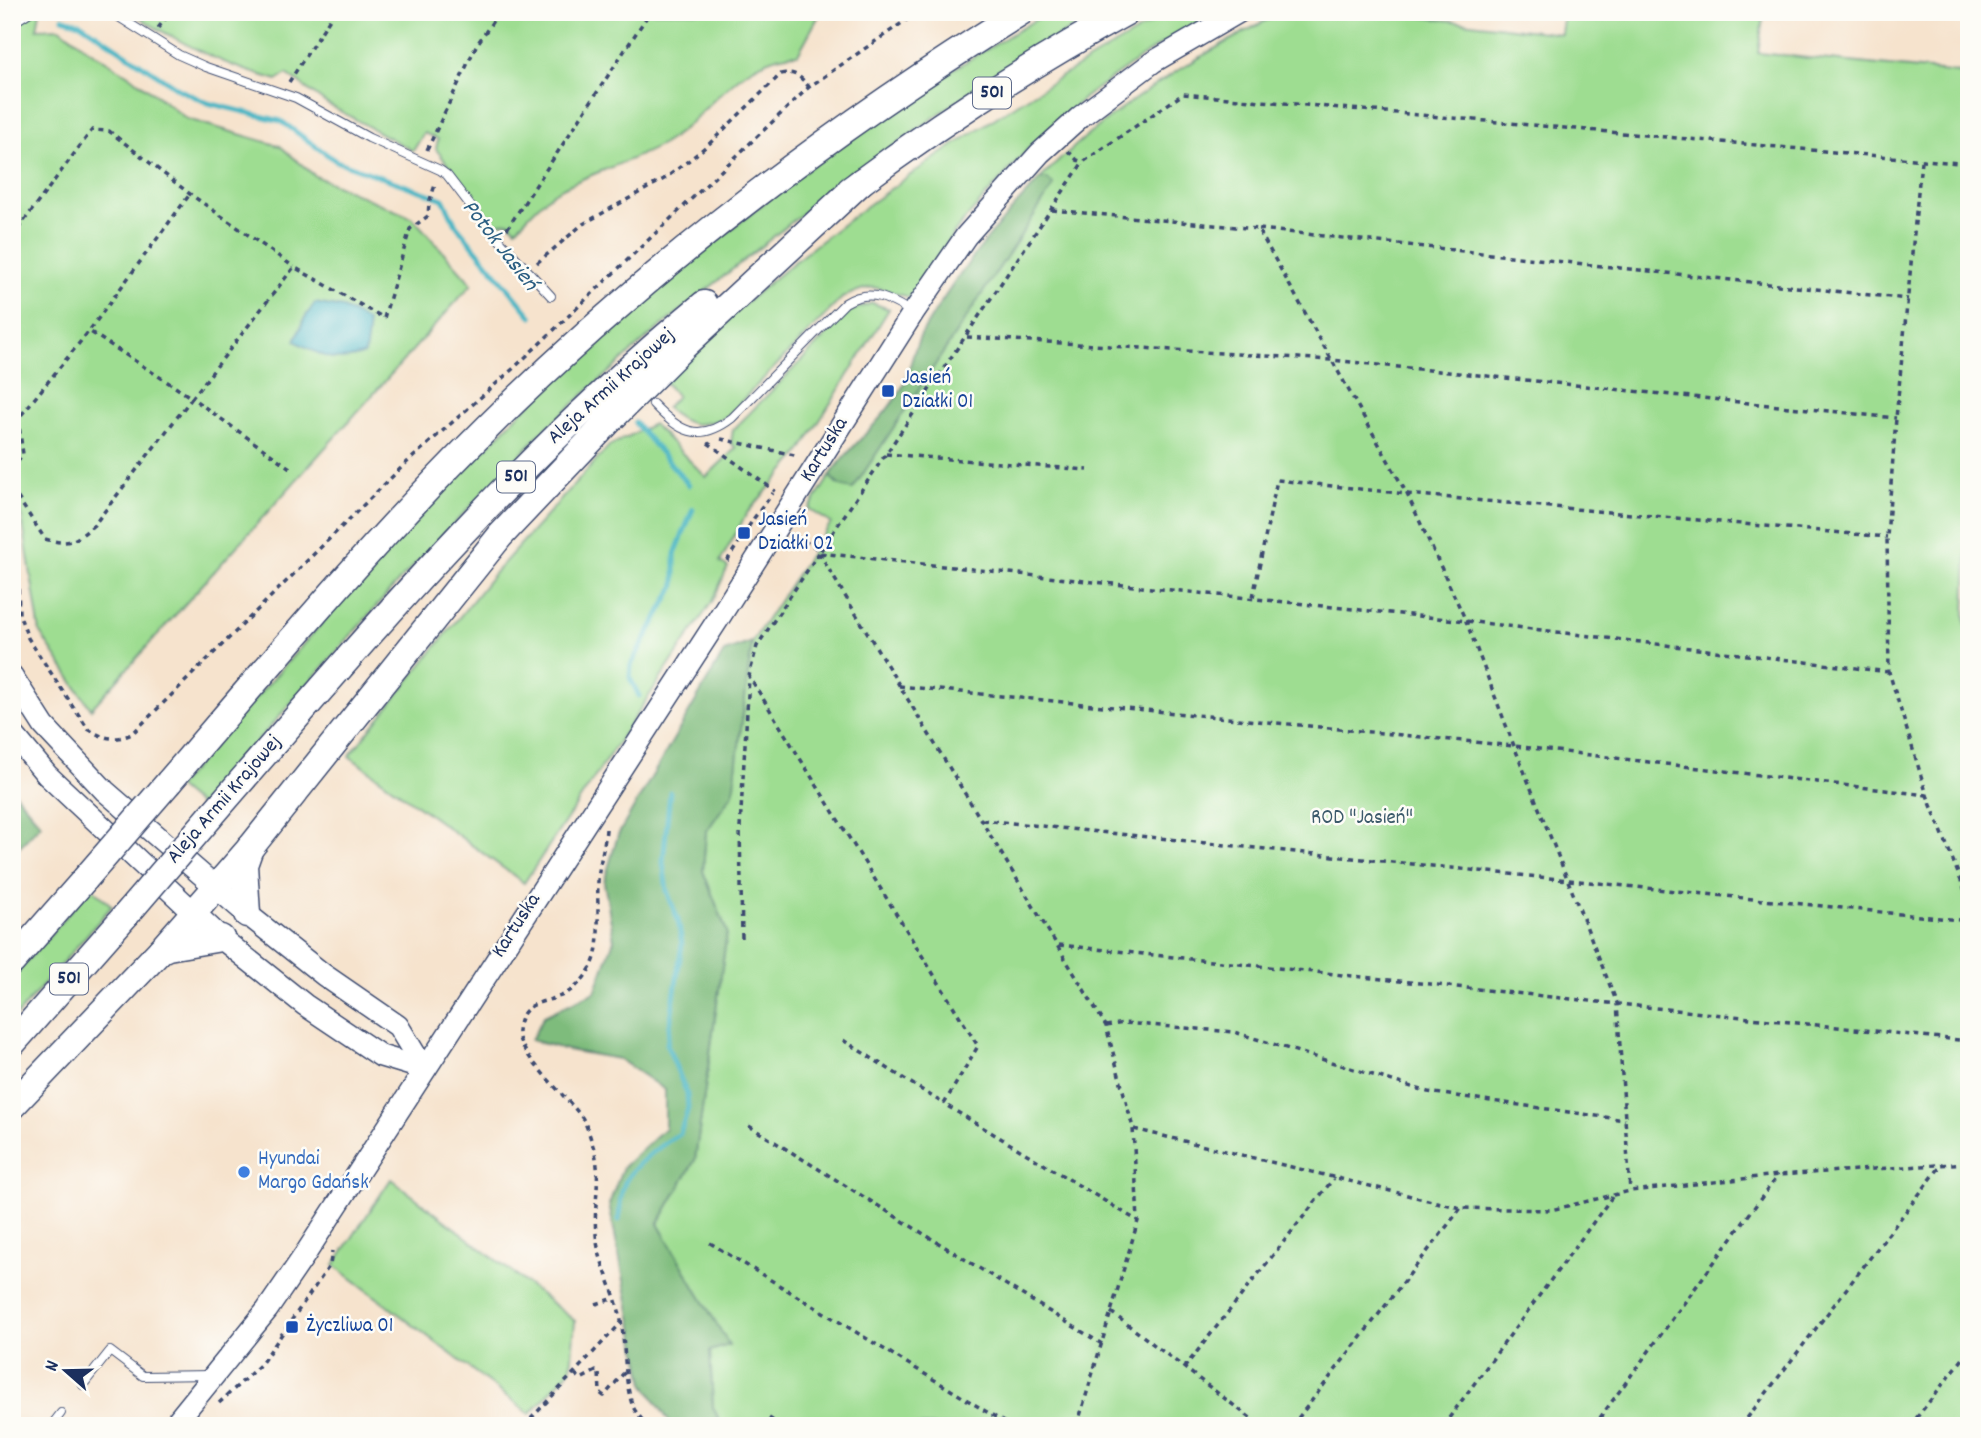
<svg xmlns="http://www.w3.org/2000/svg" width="1981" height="1438" font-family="Dekko,sans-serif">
<rect width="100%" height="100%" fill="#fdfcf7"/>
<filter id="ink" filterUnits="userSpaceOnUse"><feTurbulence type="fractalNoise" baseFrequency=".0143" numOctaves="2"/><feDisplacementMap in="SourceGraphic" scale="14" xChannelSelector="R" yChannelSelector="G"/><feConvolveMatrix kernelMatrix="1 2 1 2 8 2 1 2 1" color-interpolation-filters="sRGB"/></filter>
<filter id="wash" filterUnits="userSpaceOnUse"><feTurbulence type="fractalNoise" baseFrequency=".00686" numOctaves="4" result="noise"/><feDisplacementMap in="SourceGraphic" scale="28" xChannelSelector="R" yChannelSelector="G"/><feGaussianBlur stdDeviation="1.57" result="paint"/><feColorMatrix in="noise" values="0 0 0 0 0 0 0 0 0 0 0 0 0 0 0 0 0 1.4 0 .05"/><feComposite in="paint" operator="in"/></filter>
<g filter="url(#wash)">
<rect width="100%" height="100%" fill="#f6e3cd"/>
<g fill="#9edd91" stroke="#5c8678" stroke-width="2">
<path d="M12,12h28l-3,17 23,-1 30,23 45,28 52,40 93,27 35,30 98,42 59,66 -381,425 -51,-76 -18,-116 -2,-5 -8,-5z"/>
<path d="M134,12h687l-23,42c-59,1 -90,63 -135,90 -34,19 -74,29 -108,48 -14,9 -27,25 -39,37l-7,-7 -16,2 -57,-75 2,-10 -14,-6 -11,18 -86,-47 -40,-30 -10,6c-40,-11 -70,-24 -106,-44 -13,-7 -27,-14 -37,-24z"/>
<path d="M1048,12h50l-141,89 -139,100 -164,131 -111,99 -144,150 -199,225 -23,-19 198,-224 145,-150 111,-102 166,-135 142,-98z"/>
<path d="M1171,12h46l-65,38 -67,47 -56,51 -69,77 -51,72c-35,-8 -31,-17 -67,1l-116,119c-28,11 -38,10 -60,-9l11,-12 -13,-15c33,-32 66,-65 101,-95 125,-105 264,-193 406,-274z"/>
<path d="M1282,12h98l181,22 3,-22h200l-6,41 211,21v419l-4,123 4,36v774h-1247l-9,-19 -3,-56 18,-6 -70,-121 37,-64 32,-228 -24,-61 3,-39 27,-40 19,-150 79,-119 -22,-14 21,-33 6,8 211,-305h-7c72,-73 152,-120 242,-167z"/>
<path d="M872,303l17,6 -90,145 -52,59 -27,49 8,5 -15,33 -189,283 -175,-127 144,-181 116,-129 44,-22 53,53 30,-29 -5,-5 2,-13 117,-119z"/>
<path d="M91,887l21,19 -100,115v-43z"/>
<path d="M391,1179l184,142 -4,48 -41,45 -196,-149z"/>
</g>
<g fill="#7ebc7b" stroke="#4c766c" stroke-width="2">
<path d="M1040,179h7l7,6 -201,304c-11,-1 -16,-4 -23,-13 20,-31 58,-59 74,-92 7,-17 9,-35 18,-51 32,-55 74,-108 118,-154z"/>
<path d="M752,642l-19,151 -27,39 -3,39 24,61 -32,228 -37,64 71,121 -19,6 3,56 9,19h-50l-28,-43 -35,-179 14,-37 42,-39v-38l-46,-31 -52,-9 -36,-10 13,-24 51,-24 19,-52 -10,-58 14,-47 106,-183z"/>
<path d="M12,790l29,34 -29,31z"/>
</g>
<path fill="#49b6c5" stroke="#327292" stroke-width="2" d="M315,303l28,5 24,13 1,12 -3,21c-31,11 -43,2 -70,-13l9,-22z"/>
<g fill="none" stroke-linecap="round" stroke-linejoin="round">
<g stroke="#49b6c5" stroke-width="5">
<path d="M63,18l17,5 100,67 28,13 73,18 55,40 107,38 13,26 76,92"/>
<path d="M635,423l54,62"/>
<path d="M639,696l-9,-18 1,-13 44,-80v-31l18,-45"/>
<path d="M619,1220c1,-13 1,-32 9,-43 11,-15 36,-35 52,-43l8,-26 -1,-14 -20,-49 15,-101 -4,-24 -11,-29 -4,-29 7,-70"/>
</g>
</g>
</g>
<g filter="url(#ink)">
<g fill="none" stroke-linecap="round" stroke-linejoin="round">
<g stroke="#3c4a6f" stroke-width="10">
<g id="service">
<path d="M111,12l68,43 27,12 90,31 73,40 71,32 7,5 36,47 68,74"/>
<path d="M12,20l7,-1 11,-7"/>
<path d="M653,404c26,27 45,40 79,14l113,-115c25,-16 45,-4 68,10"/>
<path d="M83,1385l27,-34 33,25 69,-1"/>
<path d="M51,1426l10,-13"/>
</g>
</g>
<g stroke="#3c4a6f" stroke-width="24">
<g id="tertiary">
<path d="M12,676l32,50 61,65 142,123 77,61 74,51 26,43"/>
<path d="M12,733l35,42 174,163 84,67 76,51 43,13"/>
<path d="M173,1426l94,-116 37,-54 413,-635 196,-308 53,-77 74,-83 40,-36 73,-55 86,-50"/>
</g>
</g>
<g stroke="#3c4a6f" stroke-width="29">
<g id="primary">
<path d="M850,190c87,-65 181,-126 276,-178"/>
<path d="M169,782c103,-120 205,-242 318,-354 160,-159 342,-297 534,-416"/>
<path d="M211,816c155,-179 309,-361 493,-512"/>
<path d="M247,914l-3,-49 6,-17"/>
<path d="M161,950l7,-3 53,-9"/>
<path d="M12,962l73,-83"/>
<path d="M12,1044l114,-129"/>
<path d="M12,1106l149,-156 90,-103 249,-311 110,-116 72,-72 180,-167"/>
</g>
</g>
<g stroke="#3c4a6f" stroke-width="3.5" stroke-dasharray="5 5" stroke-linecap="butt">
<path d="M1257,18l11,-6"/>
<path d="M158,28l13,-16"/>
<path d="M289,82l45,-70"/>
<path d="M427,150l49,-104 23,-34"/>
<path d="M1068,151l9,9 6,2"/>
<path d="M1921,161l-25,257 -9,119 2,135 38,123 42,106"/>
<path d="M1052,210l206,19 149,265 59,127 48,125 103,257 13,188"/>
<path d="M507,229l143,-217"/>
<path d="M1259,229l649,70"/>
<path d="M12,237l80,-107 17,1 81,63 104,73"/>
<path d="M537,263l46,-39 81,-45 28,-21 18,-15 71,-69c14,-3 19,2 28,13"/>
<path d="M967,337l364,23 565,58"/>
<path d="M721,439l78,17"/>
<path d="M708,443l67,48"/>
<path d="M886,454l202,16"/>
<path d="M290,468l-98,-70 102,-131 90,51 26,-89 18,-13 1,-13 7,-21"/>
<path d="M12,470l11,-16 -5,-35 71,-88 101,-137"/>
<path d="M12,489l33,50c25,7 30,2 49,-14l98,-127 -103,-67"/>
<path d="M795,536l20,11 4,6 287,473 27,102 5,93 -61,205"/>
<path d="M12,539l6,38 1,37 9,24 60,91c16,10 27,12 44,5l272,-269 111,-98 294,-280 109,-75"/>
<path d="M819,553l-62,93 -8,30 229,370 -34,58 194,117"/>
<path d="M727,561l27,-43 19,-25"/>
<path d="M1253,597l24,-117 130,14 480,43"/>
<path d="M1889,672l-423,-51 -647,-68 264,-391 100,-68 786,70"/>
<path d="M899,686l615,60 413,49"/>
<path d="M982,820l987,101"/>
<path d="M606,829c-1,15 -5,28 -7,42 -4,26 4,74 -7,94 -6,12 -16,24 -29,30 -20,9 -42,5 -45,36 -2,22 52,68 65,88 5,9 8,21 11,30 8,28 -1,56 2,85 2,25 14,47 21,70 10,31 5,69 15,100 2,7 10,15 15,22"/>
<path d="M742,938l-2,-110 9,-150"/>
<path d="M1059,945l910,96"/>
<path d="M1106,1026l18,-3 110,9 194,60 197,28"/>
<path d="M843,1040l101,64"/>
<path d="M749,1126l353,218"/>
<path d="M1134,1129l327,79 90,2 79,-19 148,-16 191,-12"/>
<path d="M710,1243l300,183"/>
<path d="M596,1304l19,-6"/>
<path d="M1111,1312l150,114"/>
<path d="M1184,1368l150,-190"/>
<path d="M575,1374l6,5 15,-8 3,1 1,21 4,3 19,-22 4,-2"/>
<path d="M219,1403l42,-39 69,-99 2,-14"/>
<path d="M769,1418l12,8"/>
<path d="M204,1426l4,-9"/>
<path d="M226,1426l2,-3 3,3"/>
<path d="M524,1426l97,-103"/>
<path d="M1292,1426l169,-218"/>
<path d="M1443,1426l169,-229"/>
<path d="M1594,1426l184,-251"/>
<path d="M1741,1426l202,-263"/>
<path d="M1910,1426l59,-75"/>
</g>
<use href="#service" stroke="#fff" stroke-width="8"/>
<use href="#tertiary" stroke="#fff" stroke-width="21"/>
<use href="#primary" stroke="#fff" stroke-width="26"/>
<g stroke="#3c4a6f" stroke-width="29" stroke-linecap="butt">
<g id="primary-bridge">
<path d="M85,879l84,-97"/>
<path d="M126,915l85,-99"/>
</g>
</g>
<use href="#primary-bridge" stroke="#fff" stroke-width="26"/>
</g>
</g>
<g fill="#1a4fb4" stroke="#fdfcf7" stroke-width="2.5">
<rect x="881" y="384" width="14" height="14" rx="3.5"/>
<rect x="737" y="526" width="14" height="14" rx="3.5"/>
<rect x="285" y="1320" width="14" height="14" rx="3.5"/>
</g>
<circle fill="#3f7fe0" stroke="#fdfcf7" stroke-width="2.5" cx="244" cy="1172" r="7"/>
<g text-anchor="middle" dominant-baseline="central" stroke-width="5" stroke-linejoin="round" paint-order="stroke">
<g fill="#fdfcf7" stroke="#5f6c8c" stroke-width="2">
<rect x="973" y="77.5" width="38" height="31" rx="5"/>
<rect x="497" y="461.5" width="38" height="31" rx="5"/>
<rect x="50" y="963.5" width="38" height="31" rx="5"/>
</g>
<g font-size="19" font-weight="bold" fill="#1b2f5e">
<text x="992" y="93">501</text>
<text x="516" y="477">501</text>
<text x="69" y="979">501</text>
</g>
<g font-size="21" fill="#164399" stroke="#fdfcf7" text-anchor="start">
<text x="902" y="379">Jasień<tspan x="902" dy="24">Działki 01</tspan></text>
<text x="758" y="521">Jasień<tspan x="758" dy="24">Działki 02</tspan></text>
<text x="306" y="1327">Życzliwa 01</text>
</g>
<g font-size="21" fill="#1b2f5e" stroke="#fdfcf7">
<text transform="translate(612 387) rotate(-42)">Aleja Armii Krajowej</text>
<text transform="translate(825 450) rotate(-58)">Kartuska</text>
<text transform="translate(225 800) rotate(-49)">Aleja Armii Krajowej</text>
<text transform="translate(517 926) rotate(-57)">Kartuska</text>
</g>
<g font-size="21" fill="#3c5a6b" stroke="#fdfcf7">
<text x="1362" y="819">ROD "Jasień"</text>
</g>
<g font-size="21" fill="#366cbe" stroke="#fdfcf7" text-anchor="start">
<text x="258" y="1160">Hyundai<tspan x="258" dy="24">Margo Gdańsk</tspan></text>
</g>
<g font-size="23" font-style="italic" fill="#2b5e82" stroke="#fdfcf7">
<text transform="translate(499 246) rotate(52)">Potok Jasień</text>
</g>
</g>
<rect width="1981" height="1438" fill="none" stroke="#fdfcf7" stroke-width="42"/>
<g transform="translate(66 1371) rotate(290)" stroke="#fdfcf7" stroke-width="5" paint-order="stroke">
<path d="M0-5L12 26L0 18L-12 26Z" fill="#1b2f5e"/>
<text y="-10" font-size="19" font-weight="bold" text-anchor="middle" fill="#1b2f5e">N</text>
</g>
</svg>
